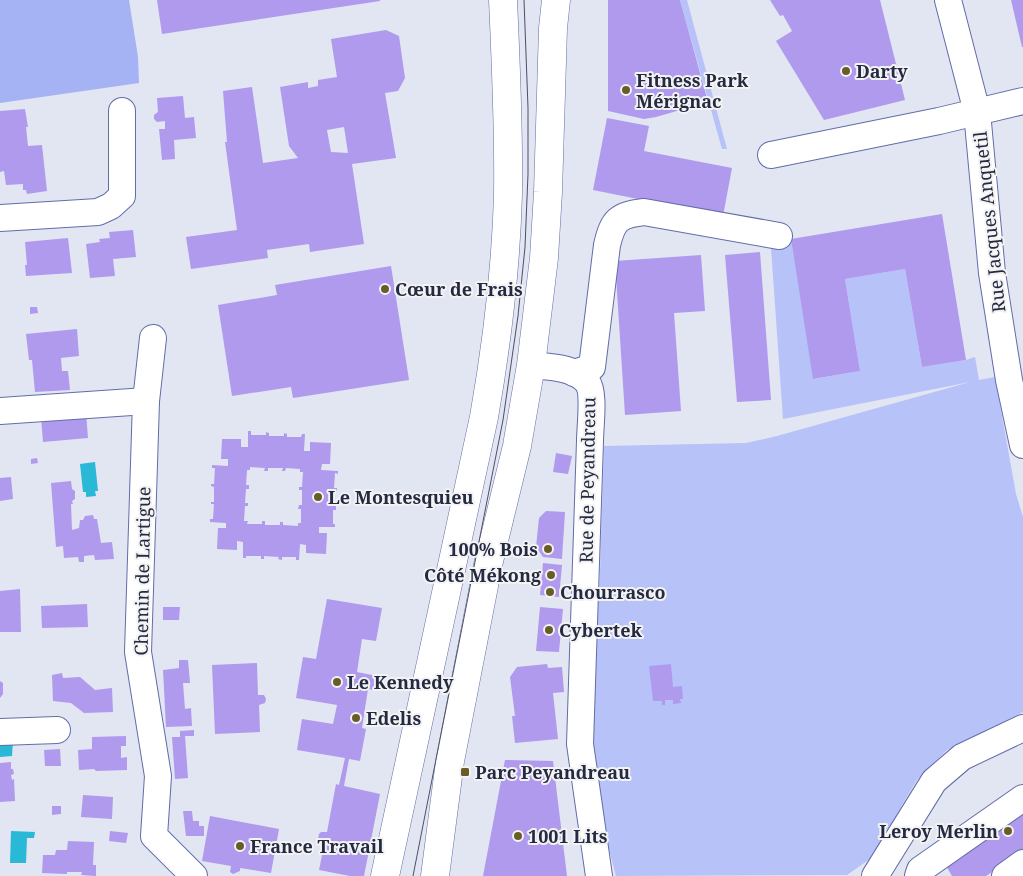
<svg xmlns="http://www.w3.org/2000/svg" width="1023" height="876" font-family="'Noto Serif',serif">
<rect width="100%" height="100%" fill="#e2e5f2"/>
<g fill="#b7c2f9">
<path d="M680,0h7l40,149h-5z"/>
<path d="M791,239l23,140 46,-8 -15,-92 60,-10 17,98 44,-7 9,-3 4,23 16,-3 21,117 7,23v195l-76,38 -30,30 -15,25 -25,49 -30,21 -231,1c-9,-35 -18,-69 -22,-105 -6,-56 0,-113 2,-168l3,-1 5,-156 142,-3 31,-7 193,-54 -187,37 -12,-171z"/>
</g>
<path fill="#a5b2f4" d="M0,0h129l9,57 1,26 -139,20z"/>
<g fill="#29b8d5">
<path d="M95,462l3,29h-3l1,5 -10,1v-5h-3l-3,-28z"/>
<path d="M13,741l-1,15 -12,1v-15z"/>
<path d="M11,831l24,1 -1,6h-7l-1,25h-16z"/>
</g>
<g fill="#b09aee" fill-rule="evenodd">
<path d="M157,0h223v1l-218,33z"/>
<path d="M608,0h72l28,102 -52,15 -12,2 -36,-8z"/>
<path d="M770,0h110l25,100 -81,20 -48,-79 16,-10 -9,-16 -3,1z"/>
<path d="M1011,0h12v47h-1z"/>
<path d="M386,30l13,6 6,42 -7,13 -13,2 11,65 -44,6 12,80 -54,8 -1,-8 -42,6 1,8 -77,11 -5,-32 51,-7 -12,-88h2l-4,-51 29,-4 11,76 35,-5 -9,-12 -9,-59 28,-5v6l10,-2v-6l19,-3 -6,-38zM344,127l4,26 -17,-1 -4,-22z"/>
<path d="M183,96l2,22 9,-1 2,21 -22,2 1,19 -13,1 -3,-31h6v-8l-8,1 -3,-3v-4l4,-3 -1,-14z"/>
<path d="M25,109l3,18h-2l2,19 14,-1 5,46 -20,3 -1,-4h-3v-6l-17,1 -2,-14 -4,1v-61z"/>
<path d="M607,118l42,8 -5,25 88,17 -9,48 -130,-26z"/>
<path d="M942,214l24,146 -44,7 -17,-98 -60,10 15,92 -47,8 -22,-140z"/>
<path d="M133,230l3,27 -23,2 2,17 -25,2 -4,-34 14,-2 -1,-3 11,-1 -1,-6z"/>
<path d="M68,238l4,35 -46,3 -1,-11h2l-2,-23z"/>
<path d="M760,252l11,148 -34,2 -12,-147z"/>
<path d="M701,255l4,56 -31,2 7,98 -56,4 -10,-154z"/>
<path d="M391,266l18,114 -116,18 -2,-11 -59,9 -14,-91 59,-10 -2,-10z"/>
<path d="M30,307h7l1,6 -8,1z"/>
<path d="M77,329l2,27 -18,2 1,13h6l2,19 -35,2 -3,-32h-3l-3,-26z"/>
<path d="M86,413l2,25 -45,4 -2,-25z"/>
<path d="M248,431h3v4h15v-3l3,1v3h15v-3l3,1v3h14l1,-3h3l-1,17h6v-9l21,1 -1,21h-8l-1,6 17,1v3l-3,-1 -1,15h3v4h-3l-1,14h3v4h-3v14h2v3h-16v6h8l-1,21 -20,-1v-8l-6,-1 -1,16h-3v-3h-14v3l-4,-1 1,-2 -15,-1v3h-3v-3h-15v2h-3v-16l-6,-1v9l-20,-1 1,-21h8v-5l-16,-1v-3h3l1,-15h-3v-2h3v-15l-3,-1v-2h3l1,-16h-3v-3l16,1v-7h-7l1,-20h19v8h7zM250,467l15,1 -1,3h4v-3h15l-1,3h3l1,-3 14,1v3h3l-1,15h-3v3h3v15h-3l-1,4h3v14h-3v3l-15,-1v-3h-3v3h-15v-4h-3v3h-15l1,-3h-4l1,-15h3v-3h-3l1,-14h3v-4h-3l1,-15h3z"/>
<path d="M556,453l16,3 -4,18 -15,-2z"/>
<path d="M37,458l1,5 -7,1v-5z"/>
<path d="M11,477l2,22 -13,2v-23z"/>
<path d="M71,481l1,8 3,2v8l-3,2 1,3h-2l1,26 7,-2 1,-8h3l2,-4 8,-1 1,4h3l4,24 11,-1 2,17 -19,1 -1,-5 -10,1v6h-5l-1,-5 -14,1 -1,-12 -7,1 -5,-64z"/>
<path d="M546,511l19,1 -3,47 -19,-2 -7,-10 3,-29z"/>
<path d="M543,563l19,2 -3,32 -19,-2z"/>
<path d="M20,589l1,43h-21v-41z"/>
<path d="M327,599l55,9 -6,33 -14,-2 -5,33 20,4 -3,14 -6,-1 -6,39 4,1 -6,32 -11,-2 -5,27 36,8 -16,82h-14l-31,-6 6,-29 -7,-2 1,-5 2,-2h6l9,-48 3,1 6,-27 -48,-8 5,-31 31,5 4,-19 -41,-7 7,-41 13,2z"/>
<path d="M87,604l1,23 -46,1 -1,-22z"/>
<path d="M163,607h17l-1,13h-16z"/>
<path d="M540,607l23,2 -4,43 -23,-1z"/>
<path d="M179,660h9l2,23h-7l2,26 6,-1 1,18 -26,1 -3,-57 16,-2z"/>
<path d="M257,663l1,32h6l2,4 -1,4 -6,2 1,27 -45,2 -3,-69z"/>
<path d="M547,664l1,4 14,-1 2,25 -11,1 5,46 -43,4 -3,-27h3l-5,-39 7,-10z"/>
<path d="M671,664l2,23 9,-1 1,13h-3l1,4 -8,1v-4h-8v5h-3v-4h-9l-4,-35z"/>
<path d="M62,673l1,5 17,-1 15,13 17,-2 1,24 -29,1 -13,-10 -18,-2 -1,-26z"/>
<path d="M0,681l3,2v11l-3,4z"/>
<path d="M194,730v6h-9l3,42 -13,1 -3,-42h8v-6z"/>
<path d="M126,736v10h-5v12l6,-1v13l-31,1 -2,-2 -15,1 -1,-20 14,-1v-12z"/>
<path d="M60,749l1,17h-16l-1,-16z"/>
<path d="M505,760l48,1 14,115h-84z"/>
<path d="M11,762v7h2l1,5 -3,1 1,5 2,-1 1,22 -15,1v-39z"/>
<path d="M83,795l30,2 -1,22 -31,-2z"/>
<path d="M52,806h9v8l-9,1z"/>
<path d="M183,811h9l1,10h6v5h5v10h-18z"/>
<path d="M1023,811v40l-37,25h-34l-7,-12z"/>
<path d="M210,816l69,13 -8,44 -31,-5v3l-7,3 -3,-2 1,-6 -29,-5z"/>
<path d="M110,831l18,2 -2,10 -17,-2z"/>
<path d="M68,841l26,1 -1,23h3v11l-15,-1 1,-3h-15v2l-25,-1 1,-18h12l1,-5h11z"/>
</g>
<g fill="none" stroke-linecap="round" stroke-linejoin="round">
<g stroke="#626da8" stroke-width="28">
<g id="minor">
<path d="M948,0l29,112 15,161 17,107 14,65"/>
<path d="M771,155l168,-34 84,-20"/>
<path d="M0,218l98,-6 13,-6 11,-10v-85"/>
<path d="M153,338l-7,63 -8,251 20,124 -4,60 40,40"/>
<path d="M531,365c18,2 44,2 56,17 8,10 3,45 3,59l-10,303 19,132"/>
<path d="M574,373l18,-6 15,-122c6,-25 11,-30 37,-33l135,24"/>
<path d="M0,411l146,-10"/>
<path d="M0,732l57,-2"/>
<path d="M875,876l59,-95 28,-24 61,-29"/>
<path d="M918,876l2,-6 103,-72"/>
<path d="M1005,876l18,-13"/>
</g>
</g>
<g stroke="#626da8" stroke-width="29">
<g id="major">
<path d="M385,876l99,-459c13,-74 22,-149 24,-223 1,-65 -2,-129 -5,-194"/>
<path d="M435,876l15,-115 38,-196 29,-119 14,-81 13,-107 4,-66 5,-164 3,-28"/>
</g>
</g>
<use href="#minor" stroke="#fff" stroke-width="26"/>
<use href="#major" stroke="#fff" stroke-width="28"/>
<path stroke="#4b5066" stroke-width="1" d="M413,876l90,-456 15,-104 7,-69 3,-73v-66l-4,-108"/>
</g>
<g fill="#685c29" stroke="#f3f3f3" stroke-width="2">
<circle cx="846" cy="71" r="5"/>
<circle cx="626" cy="90" r="5"/>
<circle cx="385" cy="289" r="5"/>
<circle cx="318" cy="497" r="5"/>
<circle cx="548" cy="549" r="5"/>
<circle cx="551" cy="575" r="5"/>
<circle cx="550" cy="592" r="5"/>
<circle cx="549" cy="630" r="5"/>
<circle cx="337" cy="682" r="5"/>
<circle cx="356" cy="718" r="5"/>
<rect x="460" y="767" width="10" height="10" rx="2.5"/>
<circle cx="1008" cy="831" r="5"/>
<circle cx="518" cy="836" r="5"/>
<circle cx="240" cy="846" r="5"/>
</g>
<g text-anchor="middle" dominant-baseline="central" stroke-width="4" stroke-linejoin="round" paint-order="stroke">
<g font-size="18" font-weight="bold" fill="#252a43" stroke="#f3f3f3" text-anchor="start">
<text x="856" y="71">Darty</text>
<text x="636" y="80">Fitness Park<tspan x="636" dy="21">Mérignac</tspan></text>
<text x="395" y="289">Cœur de Frais</text>
<text x="328" y="497">Le Montesquieu</text>
<text x="538" y="549" text-anchor="end">100% Bois</text>
<text x="541" y="575" text-anchor="end">Côté Mékong</text>
<text x="560" y="592">Chourrasco</text>
<text x="559" y="630">Cybertek</text>
<text x="347" y="682">Le Kennedy</text>
<text x="366" y="718">Edelis</text>
<text x="475" y="772">Parc Peyandreau</text>
<text x="998" y="831" text-anchor="end">Leroy Merlin</text>
<text x="528" y="836">1001 Lits</text>
<text x="250" y="846">France Travail</text>
</g>
<g font-size="18" fill="#252a43" stroke="#f3f3f3">
<text transform="translate(989 222) rotate(-96)">Rue Jacques Anquetil</text>
<text transform="translate(587 480) rotate(-89)">Rue de Peyandreau</text>
<text transform="translate(142 571) rotate(-89)">Chemin de Lartigue</text>
</g>
</g>
</svg>
